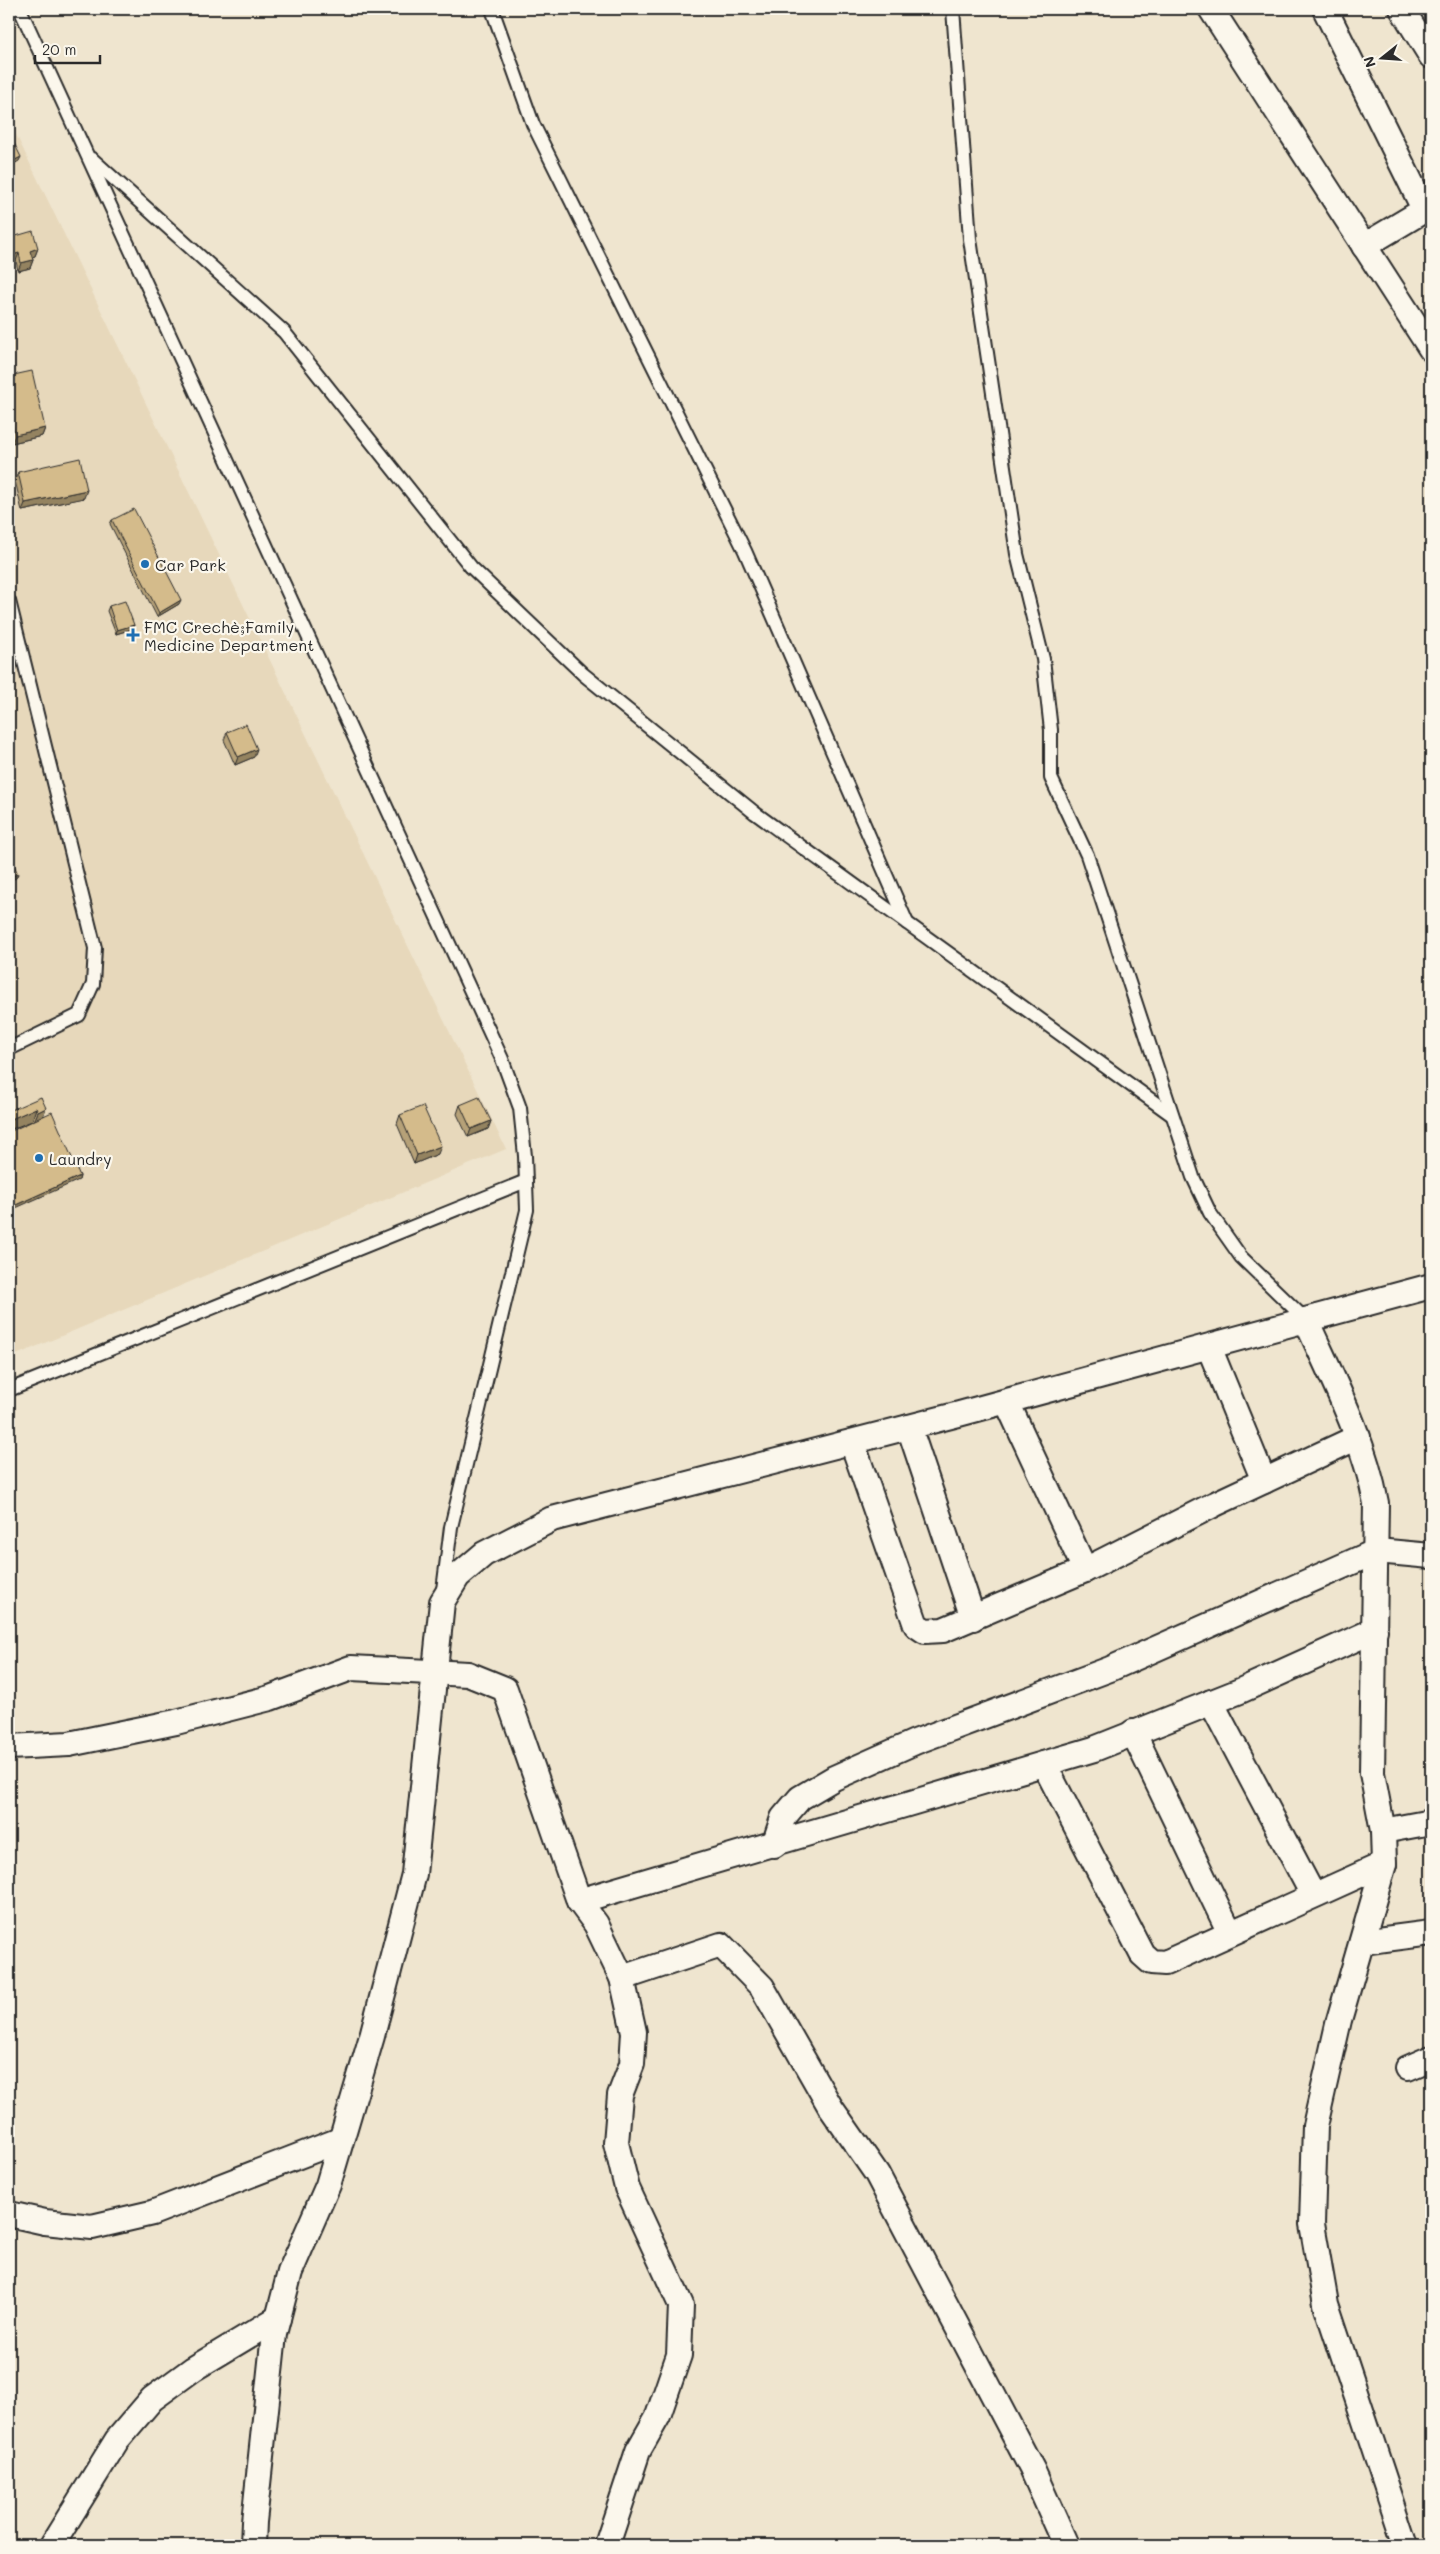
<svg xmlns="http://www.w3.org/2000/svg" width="1440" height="2554" font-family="Mali,sans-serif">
<rect width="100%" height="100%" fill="#efe5cf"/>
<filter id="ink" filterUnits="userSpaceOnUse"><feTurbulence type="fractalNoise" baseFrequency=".02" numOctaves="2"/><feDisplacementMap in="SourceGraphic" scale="10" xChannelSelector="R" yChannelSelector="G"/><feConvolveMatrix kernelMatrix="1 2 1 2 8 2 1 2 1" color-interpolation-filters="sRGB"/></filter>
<g filter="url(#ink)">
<path fill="#e7d8bb" d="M9,120l497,1029 -497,209z"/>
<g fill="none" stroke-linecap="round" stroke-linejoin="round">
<g stroke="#2b2b2b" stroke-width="16">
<g id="lane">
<path d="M20,9l482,1050 18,49 5,48 2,54 -76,317 -8,63"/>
<path d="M492,9l41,115 212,427 162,372"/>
<path d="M953,9l17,230 47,315 26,105 8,71v48l36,77 106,322 17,36 31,44 65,63"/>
<path d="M92,159l192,173 187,235 112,107 172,139 417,302"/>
<path d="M9,601l86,347 -2,36 -14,31 -70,34"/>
<path d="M9,1390l517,-209"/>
</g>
</g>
<g stroke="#2b2b2b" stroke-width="28">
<g id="street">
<path d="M1211,9l220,340"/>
<path d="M1325,9l99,200"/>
<path d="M1402,9l29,47"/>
<path d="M1364,246l67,-40"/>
<path d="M1306,1320c27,60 58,118 70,183l-4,270 11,58 1,33 -45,156 -24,106 -3,98 14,80 80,241"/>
<path d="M1209,1347l55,134"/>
<path d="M1007,1402l78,168"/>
<path d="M909,1427l64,191"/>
<path d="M852,1442l64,183 9,6 18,-1 142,-60 130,-66 143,-67"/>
<path d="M1211,1702l102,193"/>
<path d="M1133,1732l97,201"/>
<path d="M9,1747l60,-3 107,-22 94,-24 81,-30 117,6 37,15 74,212 17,23 26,54 12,54 -2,32 -12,31 -4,48 11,45 54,117 -2,50 -21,61 -20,35 -31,94"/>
<path d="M1044,1764l98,190 9,8 14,1 219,-99"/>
<path d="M1383,1831l48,-9"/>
<path d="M774,1845l9,-27 17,-20 34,-20 81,-36 195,-73 267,-118 54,5"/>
<path d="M579,1901l515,-152 146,-58 135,-61"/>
<path d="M1362,1942l69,-9"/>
<path d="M622,1978l99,-33 41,42 69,121 46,66 155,295 34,76"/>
<path d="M1408,2068l23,-10"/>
<path d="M9,2214l36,8 47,5 60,-14 188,-73"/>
<path d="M52,2545l65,-105 35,-41 41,-30 85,-51"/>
<path d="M253,2545l1,-23 20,-188 16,-62 38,-87 44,-149 42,-162 28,-272 16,-26 26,-22 68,-35 407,-105 472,-128"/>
</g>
</g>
<use href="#lane" stroke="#fbf7ec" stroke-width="12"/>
<use href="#street" stroke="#fbf7ec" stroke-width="24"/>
</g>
<g fill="#b6a178" stroke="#2b2b2b">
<path d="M9,238l29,10 -3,8 -3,1 1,3 -3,8 -12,3 -2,-10 -7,2z"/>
<path d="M9,376l36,52 -3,8 -30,7 -3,-11z"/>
<path d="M18,472l66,26 -62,13 -7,-31z"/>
<path d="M112,520l67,84 -22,13 -47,-93z"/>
<path d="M109,606l25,19 -2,4 -16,5 -9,-23z"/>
<path d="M227,732l27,25 -19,8 -11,-25z"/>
<path d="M41,1097l2,19 37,60 -1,4 -47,-59 -23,9z"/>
<path d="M460,1105l31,16 -3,8 -20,8 -11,-23z"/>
<path d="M400,1115l38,39 -24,10 -17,-40z"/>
</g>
<g fill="#948361" stroke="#2b2b2b">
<path d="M13,110l-4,12v-10z"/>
<path d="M21,157l-2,4 -10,6v-4z"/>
<path d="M38,248l-3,8 -8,3 3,-8z"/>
<path d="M19,253l-3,8 -7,2v-7z"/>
<path d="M33,260l-3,8 -12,3 3,-8z"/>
<path d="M45,428l-3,8 -30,7 3,-8z"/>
<path d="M87,490l-3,8 -62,13 3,-8z"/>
<path d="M181,600l-2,4 -22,13 2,-4z"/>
<path d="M134,625l-2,4 -16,5 1,-4z"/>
<path d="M257,749l-3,8 -19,8 3,-8z"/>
<path d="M18,874l-2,4 -7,3v-4z"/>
<path d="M36,1108l-4,13 -23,9v-10z"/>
<path d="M46,1108l-4,12 -9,4 5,-12z"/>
<path d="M491,1121l-3,8 -20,8 3,-8z"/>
<path d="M441,1146l-3,8 -24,10 3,-9z"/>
<path d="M80,1176l-1,4 -70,31v-3z"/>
</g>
<g fill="#d4bb8b" stroke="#2b2b2b">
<path d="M9,101l4,9 -4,2z"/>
<path d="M12,139l9,18 -12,6v-22z"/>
<path d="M33,231l5,17 -8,3 3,9 -12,3 -2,-10 -10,3v-18z"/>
<path d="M32,371l13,57 -30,7 -6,-24v-35z"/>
<path d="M80,458l7,32 -62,13 -7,-31z"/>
<path d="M134,509l47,91 -22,13 -47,-93z"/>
<path d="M125,601l9,24 -17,5 -8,-24z"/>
<path d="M246,724l11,25 -19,8 -11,-25z"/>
<path d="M10,856l8,18 -9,3v-20z"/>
<path d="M41,1097l5,11 -8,4 -2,-4 -27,12v-9z"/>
<path d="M479,1097l12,24 -20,8 -11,-24z"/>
<path d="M423,1106l18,40 -24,9 -17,-40z"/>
<path d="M52,1112l28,64 -71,32v-76z"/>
</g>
</g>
<g fill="#1f6fb2" stroke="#fbf7ec" stroke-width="2">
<circle cx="145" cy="564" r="5"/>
<path d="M130.5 627.5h5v5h5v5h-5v5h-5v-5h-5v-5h5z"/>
<circle cx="39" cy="1158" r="5"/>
</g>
<g text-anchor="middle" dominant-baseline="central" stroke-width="4.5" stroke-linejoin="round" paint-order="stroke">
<g font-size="16" fill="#2b2b2b" stroke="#fbf7ec" text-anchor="start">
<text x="155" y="564">Car Park</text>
<text x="144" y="626">FMC Crechè;Family<tspan x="144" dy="18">Medicine Department</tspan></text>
<text x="49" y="1158">Laundry</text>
</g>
</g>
<rect width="1440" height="2554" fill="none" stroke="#fbf7ec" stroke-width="30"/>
<rect x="15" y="15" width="1410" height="2524" fill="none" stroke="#2b2b2b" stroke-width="2" filter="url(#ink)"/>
<g transform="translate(1382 58) rotate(253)" stroke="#fbf7ec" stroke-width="4" paint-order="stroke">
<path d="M0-4L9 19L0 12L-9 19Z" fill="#2b2b2b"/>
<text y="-8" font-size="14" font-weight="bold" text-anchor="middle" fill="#2b2b2b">N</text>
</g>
<path d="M35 55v8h65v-8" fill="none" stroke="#2b2b2b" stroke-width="2.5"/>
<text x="42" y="55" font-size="15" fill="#2b2b2b" stroke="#fbf7ec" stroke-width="4" paint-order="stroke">20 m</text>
</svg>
